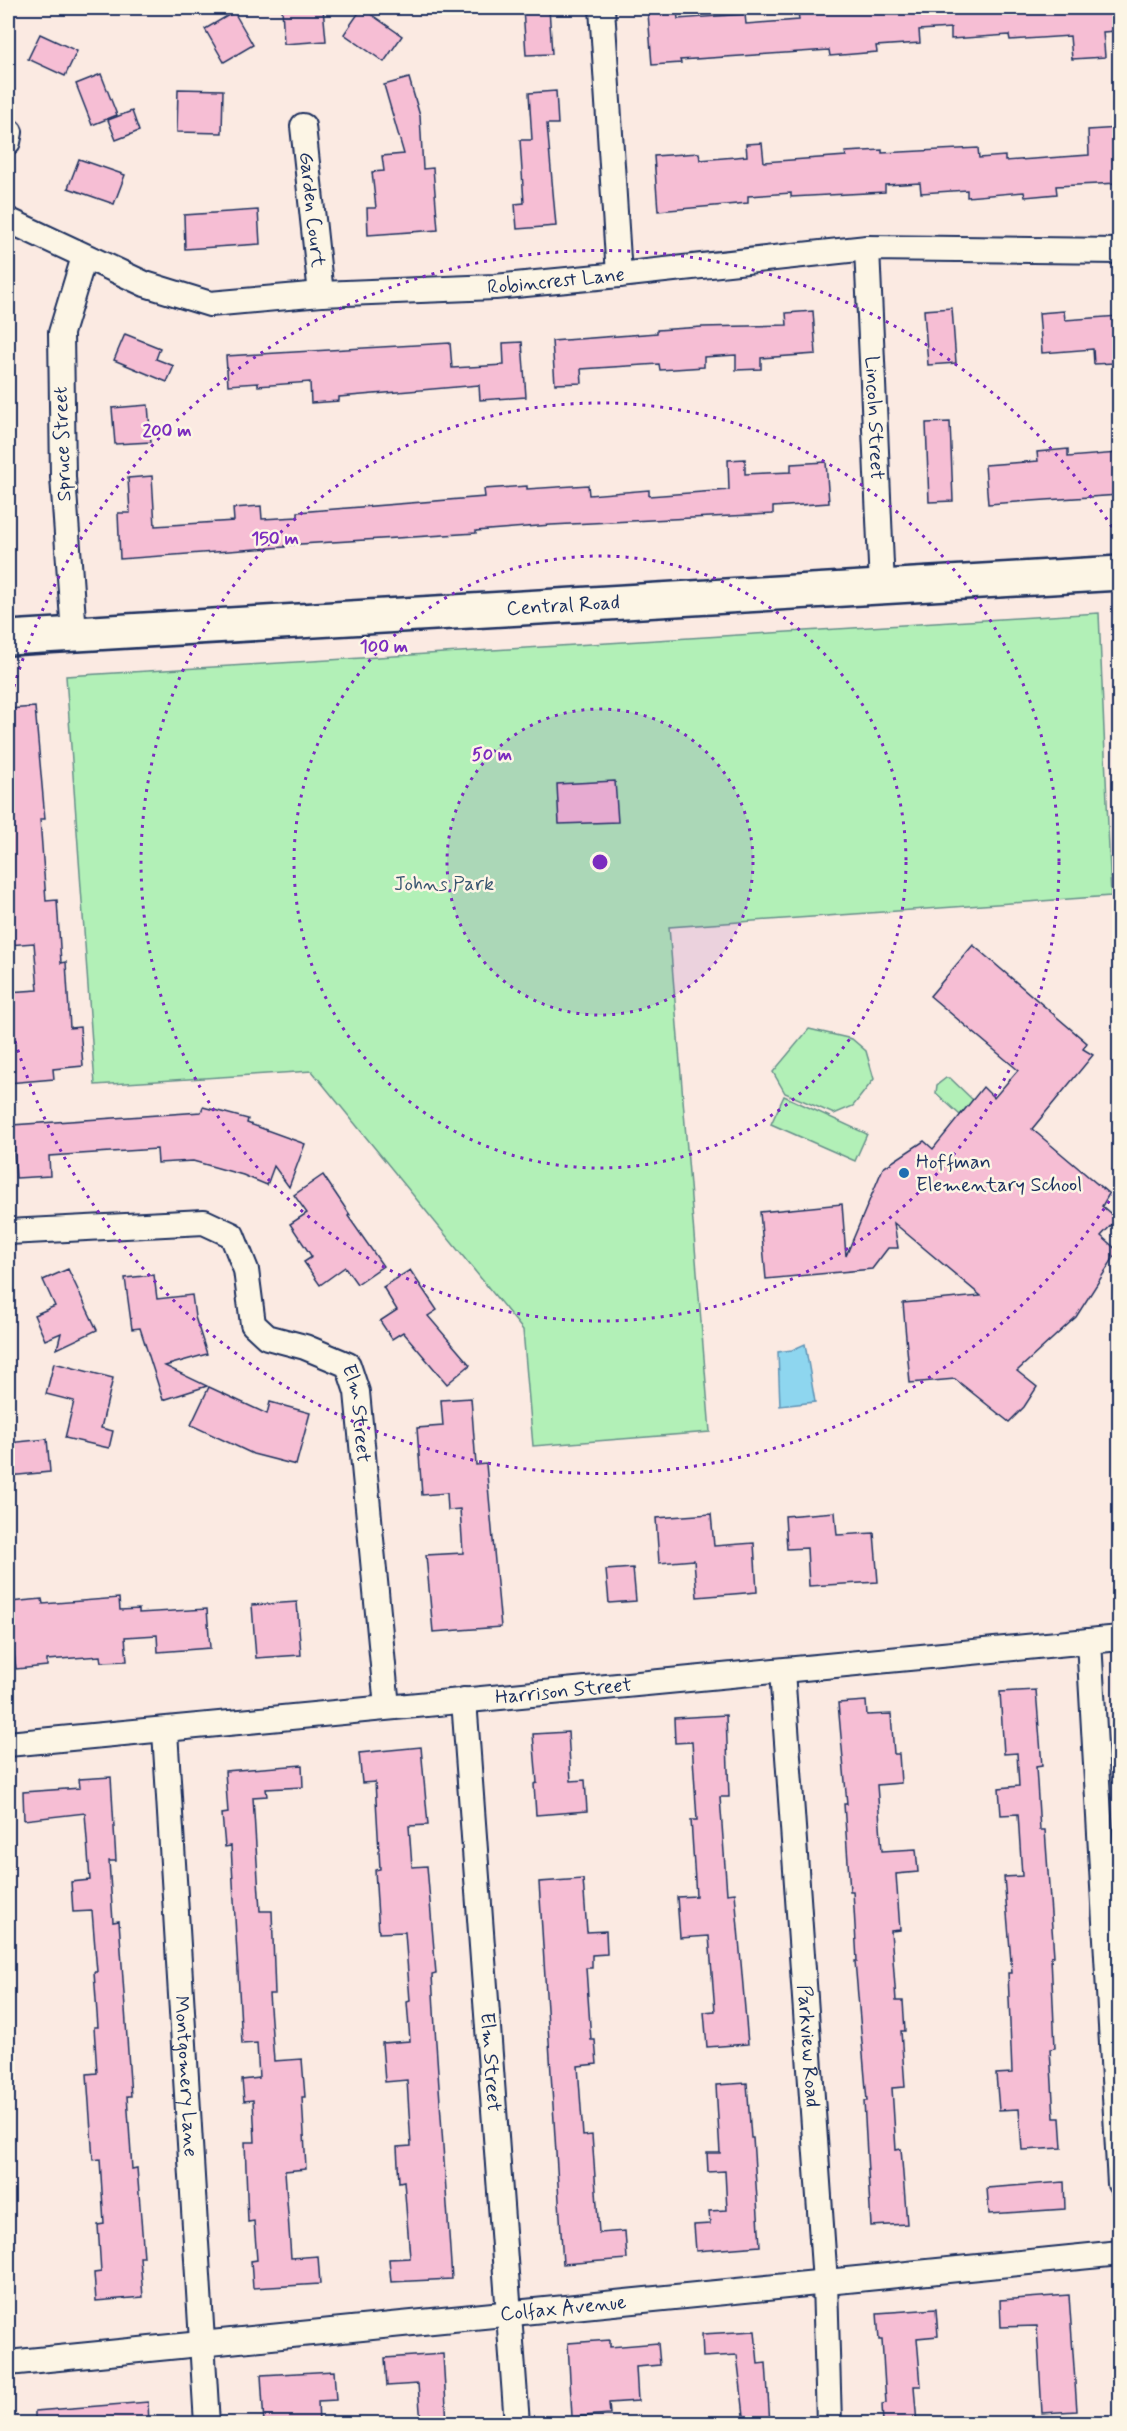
<svg xmlns="http://www.w3.org/2000/svg" width="1127" height="2431" font-family="Mynerve,sans-serif">
<rect width="100%" height="100%" fill="#fbeae2"/>
<filter id="ink" filterUnits="userSpaceOnUse"><feTurbulence type="fractalNoise" baseFrequency=".0167" numOctaves="2"/><feDisplacementMap in="SourceGraphic" scale="12" xChannelSelector="R" yChannelSelector="G"/><feConvolveMatrix kernelMatrix="1 2 1 2 8 2 1 2 1" color-interpolation-filters="sRGB"/></filter>
<g filter="url(#ink)">
<g fill="#b2f0b7" stroke="#66908a" stroke-width="1.5">
<path d="M1099,613l12,283 -442,31 41,505 -177,14 -10,-116 -211,-259 -217,14 -29,-409z"/>
<path d="M809,1029l43,10 14,12 8,28 -21,27 -19,8 -49,-21 -12,-21z"/>
<path d="M946,1078h4l23,22 -13,15 -24,-22 1,-8z"/>
<path d="M784,1096l83,38 -12,27 -84,-37z"/>
</g>
<path fill="#8ed6ef" stroke="#6093b5" stroke-width="1.5" d="M805,1344l10,58 -35,4 -2,-54 14,-2z"/>
<g fill="#f6bed4" stroke="#1b2f5e" stroke-width="1.5">
<path d="M282,8h41l3,33 -42,3z"/>
<path d="M362,8l40,28 -18,26 -40,-28z"/>
<path d="M523,8h26l3,46 -26,1z"/>
<path d="M851,8h22l1,1 60,-1v3l44,-3h136l2,23 -13,1 2,25 -33,2 -2,-23 -60,4 -1,-5 -58,4v-11l-32,2 1,13 -44,3 1,6 -47,4 -1,-6 -149,10 1,3 -29,2 -4,-52 29,-2 1,8 67,-5 1,10 53,-4 -1,-9z"/>
<path d="M234,12l19,33 -29,17 -19,-33z"/>
<path d="M40,34l37,17 -12,25 -37,-17z"/>
<path d="M101,74l16,41 -25,10 -16,-41z"/>
<path d="M409,78l11,38 3,53 10,-1 5,62 -70,5 -1,-27h9l-4,-36 12,-1 -2,-15 22,-2 -20,-69z"/>
<path d="M178,89l45,1 -1,43 -45,-1z"/>
<path d="M556,91l2,33h-11l9,102 -39,3 -2,-25 9,-1 -4,-63h12l-3,-47z"/>
<path d="M132,111l7,20 -23,9 -8,-20z"/>
<path d="M1119,128v55l-63,3 1,8 -32,3 -1,-5 -57,5v-7l-46,3 -1,-10 -35,2v7l-94,5v-4l-43,3v7l-90,8 -4,-55 45,-3 1,7 47,-4 -1,-12 16,-1 2,19 82,-6 -1,-4 37,-2v3l96,-5 1,10 26,-2v5l84,-6 -1,-25z"/>
<path d="M79,159l46,16 -11,29 -46,-16z"/>
<path d="M258,210l2,34 -75,5 -1,-34z"/>
<path d="M952,308l4,55 -28,2 -4,-55z"/>
<path d="M813,311l3,43 -55,4v11l-25,1v-15l-32,2v10l-44,3 -1,-6 -78,5 1,14 -27,1 -3,-43 105,-8v-3l45,-3 85,-2 -1,-12z"/>
<path d="M1064,311l1,9 54,-4v38l-6,1 1,8 -20,1 -1,-15 -51,4 -3,-40z"/>
<path d="M125,334l35,14 -4,11 18,7 -7,16 -53,-22z"/>
<path d="M522,342l4,55 -46,3 -1,-15 -140,12v4l-28,2 -1,-21 -52,4v-3l-30,2 -2,-29 224,-13 2,25 52,-3 -1,-22z"/>
<path d="M148,405l3,37 -36,2 -3,-36z"/>
<path d="M950,422l3,79 -24,1 -3,-79z"/>
<path d="M1068,449v8l50,-4 1,42 -131,9 -3,-39 53,-4 -1,-9z"/>
<path d="M745,459v15l46,-2v-8l35,-2 3,41 -56,4v7l-222,11 -75,6v2l-191,12v2l-165,12 -2,-46h12l-2,-35 24,-2 3,50 79,-5 -1,-13 28,-2 1,13 36,-2v-5l187,-15 -1,-8 43,-3v3l61,-4 1,10 60,-5v6l80,-6 -1,-30z"/>
<path d="M35,707l10,112h-5l6,82 11,-1 4,63 5,-1 4,66 10,-1 3,39 -30,3 1,10 -46,4v-91l30,-2 -4,-47 -26,2v-150h6l-3,-40h-3v-23h2l-2,-23z"/>
<path d="M615,781l3,41 -59,2 -2,-40z"/>
<path d="M973,945l114,98 -4,6 10,6 -61,74 77,65 -7,12 15,13 -16,17 17,15 -42,66 -59,54 20,16 -13,20 -15,15 -54,-43 -45,4 -7,-80 78,-7 -87,-73 4,25h-10l-16,21 -106,10 -6,-67 82,-8 4,52 37,-88 41,-27 9,8 50,-62 11,11 24,-28 -88,-74z"/>
<path d="M203,1107l45,12 -1,4 58,21 -16,43 -15,-21 -7,19 -24,-10 -50,-14 -35,2 -1,-14 -108,7 1,20 -34,2 -4,-53 189,-13z"/>
<path d="M323,1175l27,40 -2,1 35,50 -26,18 -12,-17 -25,18 -16,-23 8,-5 -22,-33 17,-11 -13,-18z"/>
<path d="M68,1269l29,61 -40,19 4,-16 -16,7 -11,-25 21,-9 -12,-26z"/>
<path d="M410,1270l27,40 -9,6 42,49 -23,19 -44,-52 -11,7 -12,-18 17,-11 -14,-23z"/>
<path d="M154,1275l3,24 35,-4 3,22 12,37 -42,12 42,20 -44,14 -23,-72 -8,1 -7,-51z"/>
<path d="M54,1363l59,15 -12,50 12,3 -4,17 -44,-10 9,-37 -28,-7z"/>
<path d="M209,1387l58,27 3,-12 40,11 -14,52 -43,-11 -62,-29z"/>
<path d="M471,1398l5,67 10,-1 15,163 -68,5 -7,-77 37,-2 -3,-44 -12,1 -1,-17 -25,2 -5,-67 26,-2 -2,-26z"/>
<path d="M47,1439l3,33 -42,4v-33z"/>
<path d="M835,1512l2,23 37,-2 4,49 -69,4 -2,-38 -20,1 -2,-33z"/>
<path d="M711,1514l3,32 40,-3 3,49 -60,5 -3,-37 -35,3 -3,-45z"/>
<path d="M633,1568l3,33 -27,2 -3,-33z"/>
<path d="M119,1598l1,12 19,-1v4l68,-4 3,39 -52,4 -1,-17 -32,2 2,24 -26,1 -1,-6 -53,4v6l-31,3 -2,-16 -6,1v-34h3l-1,-18 32,-3 1,5z"/>
<path d="M297,1602l4,53 -45,3 -4,-53z"/>
<path d="M1036,1690l6,76 -6,1 4,63h5l9,126 -3,1 4,91 -5,1 4,69h6l2,30 -40,2 -3,-41 -20,1 -3,-36 16,-1 -4,-100h4l-8,-96 18,-1 -4,-62 -17,1 -2,-27 20,-2 -2,-33 -13,1 -4,-62z"/>
<path d="M866,1701l1,14 24,-1 3,40h5l2,29 -24,2 5,66 34,-2 2,23 -22,2 4,56 -9,1 5,70h7l2,30h-4l4,56 -13,1 4,62 5,-1 6,75 -36,2 -7,-125h3l-12,-140h2l-4,-70h-3l-6,-87h3l-9,-101z"/>
<path d="M726,1715l3,82h-9l7,97 8,-1 13,151 -41,3 -3,-35 11,-1 -6,-75 -29,2 -3,-41 19,-1 -5,-76h6l-5,-78 -17,1 -1,-25z"/>
<path d="M568,1732l3,49 14,-1 2,31 -51,4 -2,-31 3,-1 -4,-49z"/>
<path d="M421,1747l7,78 -19,1 3,41 15,-1 9,108 -4,1 3,53 17,251 -61,3 -2,-23 21,-1 -6,-77 -5,1 -2,-35 14,-1 -4,-66 -22,2 -3,-39 28,-2 -3,-39 3,-1 -5,-69 -26,1 -4,-63 5,-1 -5,-87 -13,1 -3,-30z"/>
<path d="M302,1765l1,22 -37,2 1,7 -14,1 7,114h12l3,83h-6l5,67 28,-2 3,38h-3l4,72 -21,2 6,87 27,-2 2,28 -67,4 -2,-27 6,-1 -3,-39 -6,1 -3,-80h10l-2,-42 -9,1 -2,-21 17,-2 -2,-35 -15,1 -11,-198 -6,1 -3,-33 6,-1 -3,-42z"/>
<path d="M111,1777l5,84h-7l4,61 6,-1 12,175h-4l5,73 5,-1 7,89h-4l3,40 -47,4 -2,-28 7,-1 -3,-47 6,-1 -4,-65 -7,1 -6,-86 10,-1 -3,-46h4l-4,-55h3l-5,-61 -19,1 -2,-30 19,-2 -5,-67 -61,7 -1,-28 57,-4 -1,-9z"/>
<path d="M583,1879l4,53 19,-1 1,23 -15,1v13h-6l5,72h4l2,24 -19,2 5,70 9,-1 7,98 26,-2 2,28 -64,5 -24,-382z"/>
<path d="M747,2083l4,55h2l7,108 -64,5 -2,-26 16,-1 -1,-13 18,-1 -2,-39 -17,1 -1,-19h13l-4,-68z"/>
<path d="M1064,2182l1,27 -76,5 -2,-26z"/>
<path d="M1069,2295l8,116 -35,2 -5,-87 -36,1 -1,-27z"/>
<path d="M936,2309l2,27 -21,2 4,48h-7l3,38h-34l-1,-20 4,-1 -4,-63h-3l-2,-27z"/>
<path d="M755,2331l3,33 8,-1 4,61h-25l-8,-69 -34,2 -1,-23z"/>
<path d="M610,2340v7l48,-4 2,22 -24,2 2,34 -29,2 1,11 -38,3 -4,-74z"/>
<path d="M443,2354l4,70h-26l-3,-40 -31,2 -2,-28z"/>
<path d="M334,2371l2,29 -18,1 1,23h-55l-3,-49z"/>
<path d="M148,2402l1,22h-114v-13z"/>
</g>
<g fill="none" stroke-linecap="round" stroke-linejoin="round">
<g stroke="#1b2f5e" stroke-width="28">
<g id="minor">
<path d="M602,8l17,267"/>
<path id="s1" d="M303,126l18,168"/>
<path d="M8,142l2,-10"/>
<path id="s2" d="M8,220l137,64 65,20 111,-10 174,-7 124,-12 248,-27 253,3"/>
<path id="s3" d="M867,248l15,339"/>
<path d="M74,634l-11,-157 -2,-144 23,-76"/>
<path id="s4" d="M8,1232l196,-10 28,13 14,35 7,54 14,13 38,10 43,18 9,27 30,315"/>
<path d="M1089,1641l31,543"/>
<path id="s5" d="M782,1671l43,611 4,142"/>
<path id="s6" d="M464,1700l53,724"/>
<path id="s7" d="M165,1731l42,693"/>
<path id="s8" d="M8,1744l1112,-106"/>
<path id="s9" d="M8,2363l1112,-110"/>
</g>
</g>
<g stroke="#1b2f5e" stroke-width="38">
<g id="secondary">
<path id="s10" d="M8,638l1112,-65"/>
</g>
</g>
<use href="#minor" stroke="#fcf5e5" stroke-width="24"/>
<use href="#secondary" stroke="#fcf5e5" stroke-width="33"/>
</g>
</g>
<circle cx="600" cy="862" r="153" fill="#7b2cbf" fill-opacity=".12"/>
<g fill="none" stroke="#7b2cbf" stroke-width="3" stroke-dasharray="3 6">
<circle cx="600" cy="862" r="153"/>
<circle cx="600" cy="862" r="306"/>
<circle cx="600" cy="862" r="459"/>
<path d="M1119 1186A612 612 0 0 1 9 1020M9 704A612 612 0 0 1 1119 538"/>
</g>
<circle fill="#1f6fb2" stroke="#fcf5e5" stroke-width="2" cx="904" cy="1173" r="6"/>
<g text-anchor="middle" dominant-baseline="central" stroke-width="5" stroke-linejoin="round" paint-order="stroke">
<g font-size="20" fill="#1b2f5e" stroke="#fcf5e5">
<text stroke="none"><textPath href="#s1" startOffset="84">Garden Court</textPath></text>
<text stroke="none"><textPath href="#s2" startOffset="566">Robincrest Lane</textPath></text>
<text stroke="none"><textPath href="#s3" startOffset="170">Lincoln Street</textPath></text>
<text transform="translate(63 444) rotate(-92)">Spruce Street</text>
<text stroke="none"><textPath href="#s10" startOffset="556">Central Road</textPath></text>
<text stroke="none"><textPath href="#s4" startOffset="474">Elm Street</textPath></text>
<text stroke="none"><textPath href="#s8" startOffset="558">Harrison Street</textPath></text>
<text stroke="none"><textPath href="#s5" startOffset="376">Parkview Road</textPath></text>
<text stroke="none"><textPath href="#s6" startOffset="363">Elm Street</textPath></text>
<text stroke="none"><textPath href="#s7" startOffset="346">Montgomery Lane</textPath></text>
<text stroke="none"><textPath href="#s9" startOffset="558">Colfax Avenue</textPath></text>
</g>
<g font-size="20" fill="#395670" stroke="#fcf5e5">
<text x="444" y="884">Johns Park</text>
</g>
<g font-size="20" fill="#1b2f5e" stroke="#fcf5e5" text-anchor="start">
<text x="916" y="1162">Hoffman<tspan x="916" dy="23">Elementary School</tspan></text>
</g>
</g>
<circle cx="600" cy="862" r="9" fill="#7b2cbf" stroke="#fcf5e5" stroke-width="3"/>
<g font-size="18" text-anchor="middle" font-weight="bold" fill="#7b2cbf" stroke="#fcf5e5" stroke-width="5" stroke-linejoin="round" paint-order="stroke">
<text x="167" y="436">200 m</text>
<text x="275" y="544">150 m</text>
<text x="384" y="652">100 m</text>
<text x="492" y="760">50 m</text>
</g>
<rect width="1127" height="2431" fill="none" stroke="#fcf5e5" stroke-width="30"/>
<rect x="15" y="15" width="1097" height="2401" fill="none" stroke="#1b2f5e" stroke-width="2" filter="url(#ink)"/>
</svg>
